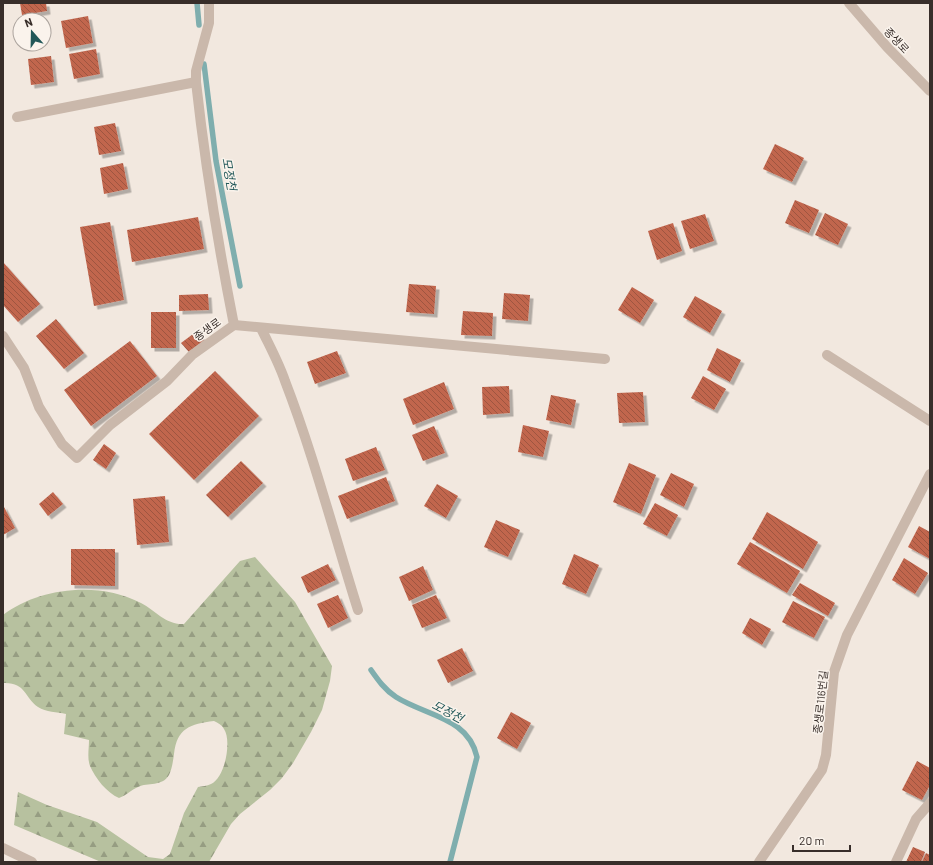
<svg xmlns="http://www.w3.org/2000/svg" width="933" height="865" font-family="Barlow,'Noto Sans KR',sans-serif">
<defs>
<pattern id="forest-firs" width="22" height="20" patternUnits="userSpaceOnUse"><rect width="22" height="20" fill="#b7c19f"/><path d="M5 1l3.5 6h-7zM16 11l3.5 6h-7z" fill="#969d82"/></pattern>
<pattern id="building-back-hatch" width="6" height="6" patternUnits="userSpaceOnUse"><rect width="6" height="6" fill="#c1664e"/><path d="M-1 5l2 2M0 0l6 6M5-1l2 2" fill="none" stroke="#9e5441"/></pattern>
<filter id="shadow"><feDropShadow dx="3.5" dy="3.5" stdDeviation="0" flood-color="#0004"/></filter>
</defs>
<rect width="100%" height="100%" fill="#f2e8df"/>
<path fill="url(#forest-firs)" d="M255,557l40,45 37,64 -2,15 -8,29 -11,22 -18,31 -11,15 -12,12 -30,24 -9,10 -22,38h-108l-87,-37 4,-33 29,13 50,17 51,35 15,2 7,-5 14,-41 14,-26c4,-1 9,-1 13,-3 14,-6 21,-43 13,-55 -2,-4 -6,-6 -10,-8 -24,3 -37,7 -40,33 -1,7 -2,15 -5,21 -7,12 -21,7 -31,12 -7,3 -11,8 -19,11 -12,-5 -24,-20 -29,-32 -3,-8 -1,-17 -1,-26l-25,-6 2,-20c-9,-2 -20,-2 -28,-7 -14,-10 -12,-25 -35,-24v-68c36,-28 97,-34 138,-12 15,8 25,22 43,21l56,-63z"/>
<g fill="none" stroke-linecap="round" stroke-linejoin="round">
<g stroke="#7faeae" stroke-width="5.5">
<path d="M197,3l2,22"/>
<path d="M204,64l12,97 24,125"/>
<path d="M371,670c7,10 14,20 25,27 30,19 72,20 81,60l-27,105"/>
</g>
</g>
<g fill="url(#building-back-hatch)" filter="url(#shadow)">
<path d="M20,3h26l1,8 -25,4z"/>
<path d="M88,16l5,27 -27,5 -5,-27z"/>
<path d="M96,49l4,25 -26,5 -5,-25z"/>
<path d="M51,56l3,26 -23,3 -3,-26z"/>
<path d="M115,123l6,28 -22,4 -5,-28z"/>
<path d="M775,144l29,14 -12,24 -29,-13z"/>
<path d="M123,163l5,26 -24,5 -4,-26z"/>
<path d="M795,200l24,10 -10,23 -24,-10z"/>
<path d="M825,213l23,11 -10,21 -23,-10z"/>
<path d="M705,214l9,27 -24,8 -9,-28z"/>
<path d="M198,217l6,32 -72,13 -5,-32z"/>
<path d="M110,222l14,78 -30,6 -14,-79z"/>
<path d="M673,223l9,28 -25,9 -9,-29z"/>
<path d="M3,262l37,42 -22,18 -15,-17z"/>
<path d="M409,284l27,2 -2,28 -28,-2z"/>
<path d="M632,287l22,13 -14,23 -22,-13z"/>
<path d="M504,293l26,2 -2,26 -26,-2z"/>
<path d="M208,294l1,16 -30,1v-16z"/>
<path d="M695,296l27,15 -12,22 -27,-16z"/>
<path d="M463,311l30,2 -1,23 -31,-1z"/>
<rect x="151" y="312" width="25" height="36"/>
<path d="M56,319l28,34 -20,16 -28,-33z"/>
<path d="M197,331l7,9 -15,12 -8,-9z"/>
<path d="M130,341l27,35 -66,50 -27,-36z"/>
<path d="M717,348l24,12 -11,22 -23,-12z"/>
<path d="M337,351l9,22 -31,11 -8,-22z"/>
<path d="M215,371l44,45 -65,64 -45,-46z"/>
<path d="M703,376l23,13 -12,21 -23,-12z"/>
<path d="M444,382l10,27 -41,16 -10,-26z"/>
<path d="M509,386l1,27 -27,2 -1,-28z"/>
<path d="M643,392l2,30 -26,1 -2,-30z"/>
<path d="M551,395l25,5 -5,25 -25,-5z"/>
<path d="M523,425l26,6 -6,26 -25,-5z"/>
<path d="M434,426l11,27 -22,8 -11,-26z"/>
<path d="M104,444l12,9 -10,16 -13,-9z"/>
<path d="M376,447l9,23 -32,11 -8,-22z"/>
<path d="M241,461l22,22 -35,34 -22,-22z"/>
<path d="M629,463l27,12 -15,39 -28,-12z"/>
<path d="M671,473l23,11 -10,23 -24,-12z"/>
<path d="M386,477l9,24 -48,18 -9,-23z"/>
<path d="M437,484l21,12 -12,22 -22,-12z"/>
<path d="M53,492l10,12 -15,12 -9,-12z"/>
<path d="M165,496l4,46 -32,3 -4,-46z"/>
<path d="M655,503l23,12 -11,21 -24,-12z"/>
<path d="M3,505l12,23 -12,7z"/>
<path d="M767,512l51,30 -15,27 -51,-30z"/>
<path d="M496,520l24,10 -12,27 -24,-10z"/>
<path d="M919,526l11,6v27l-22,-12z"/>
<path d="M750,542l50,29 -13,22 -50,-29z"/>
<path d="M71,549h44v37l-44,-1z"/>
<path d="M574,554l25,11 -13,29 -24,-10z"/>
<path d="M904,558l24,15 -13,21 -23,-14z"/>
<path d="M328,564l8,16 -28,13 -7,-16z"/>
<path d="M423,566l10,24 -24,11 -10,-24z"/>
<path d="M800,583l35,20 -7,13 -36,-21z"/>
<path d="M338,595l10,23 -20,10 -11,-24z"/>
<path d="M436,595l11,23 -25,10 -10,-23z"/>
<path d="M793,601l32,16 -11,21 -32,-16z"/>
<path d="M750,618l21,11 -9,16 -20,-12z"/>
<path d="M462,648l11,23 -25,12 -11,-23z"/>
<path d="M511,712l20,11 -14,26 -20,-11z"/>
<path d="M917,761l13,7v17l-8,15 -20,-10z"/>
<path d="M913,847l12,5 -4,10h-15z"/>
<path d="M926,853l4,2v7h-8z"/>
</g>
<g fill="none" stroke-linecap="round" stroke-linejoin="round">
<g stroke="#cab8ab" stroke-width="10">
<path d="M17,117l179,-35"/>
<path d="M234,325l371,34"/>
<path d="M261,328c8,17 18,35 24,53 29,75 49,153 73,229"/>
<path d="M3,336l21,32 15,39 23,37 15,14 33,-33 57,-44 25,-26 42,-30c-16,-81 -29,-161 -38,-243v-11l13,-48v-20"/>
<path d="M827,355l103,66"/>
<path d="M3,848l29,14"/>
<path d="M759,862l63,-92 4,-15 8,-83 13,-37 83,-161"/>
<path d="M896,862l20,-43 14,-16"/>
</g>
<path stroke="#cab8ab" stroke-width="10" d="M849,3l38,44 43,44"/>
</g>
<g text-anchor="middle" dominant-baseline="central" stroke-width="3" stroke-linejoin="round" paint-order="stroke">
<g font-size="11" fill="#382e2a" stroke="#faf3ec">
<text transform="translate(897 40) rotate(47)">종생로</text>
<text transform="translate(207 329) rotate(-36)">종생로</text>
<text transform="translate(820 702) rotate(-84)">종생로116번길</text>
</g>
<g font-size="12" font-style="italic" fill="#215758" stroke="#faf3ec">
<text transform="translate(230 174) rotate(80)">모정천</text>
<text transform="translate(448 711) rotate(28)">모정천</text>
</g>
</g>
<rect width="933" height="865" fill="none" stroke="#382e2a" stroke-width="8"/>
<g transform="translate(32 32) rotate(340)"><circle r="19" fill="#faf3ec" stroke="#aca49e"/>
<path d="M0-3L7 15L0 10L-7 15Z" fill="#215758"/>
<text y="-6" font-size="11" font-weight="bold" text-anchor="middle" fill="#382e2a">N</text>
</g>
<path d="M793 845v6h57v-6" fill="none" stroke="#382e2a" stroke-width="2"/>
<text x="799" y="845" font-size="12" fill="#382e2a" stroke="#faf3ec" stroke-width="3" paint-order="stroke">20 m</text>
</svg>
